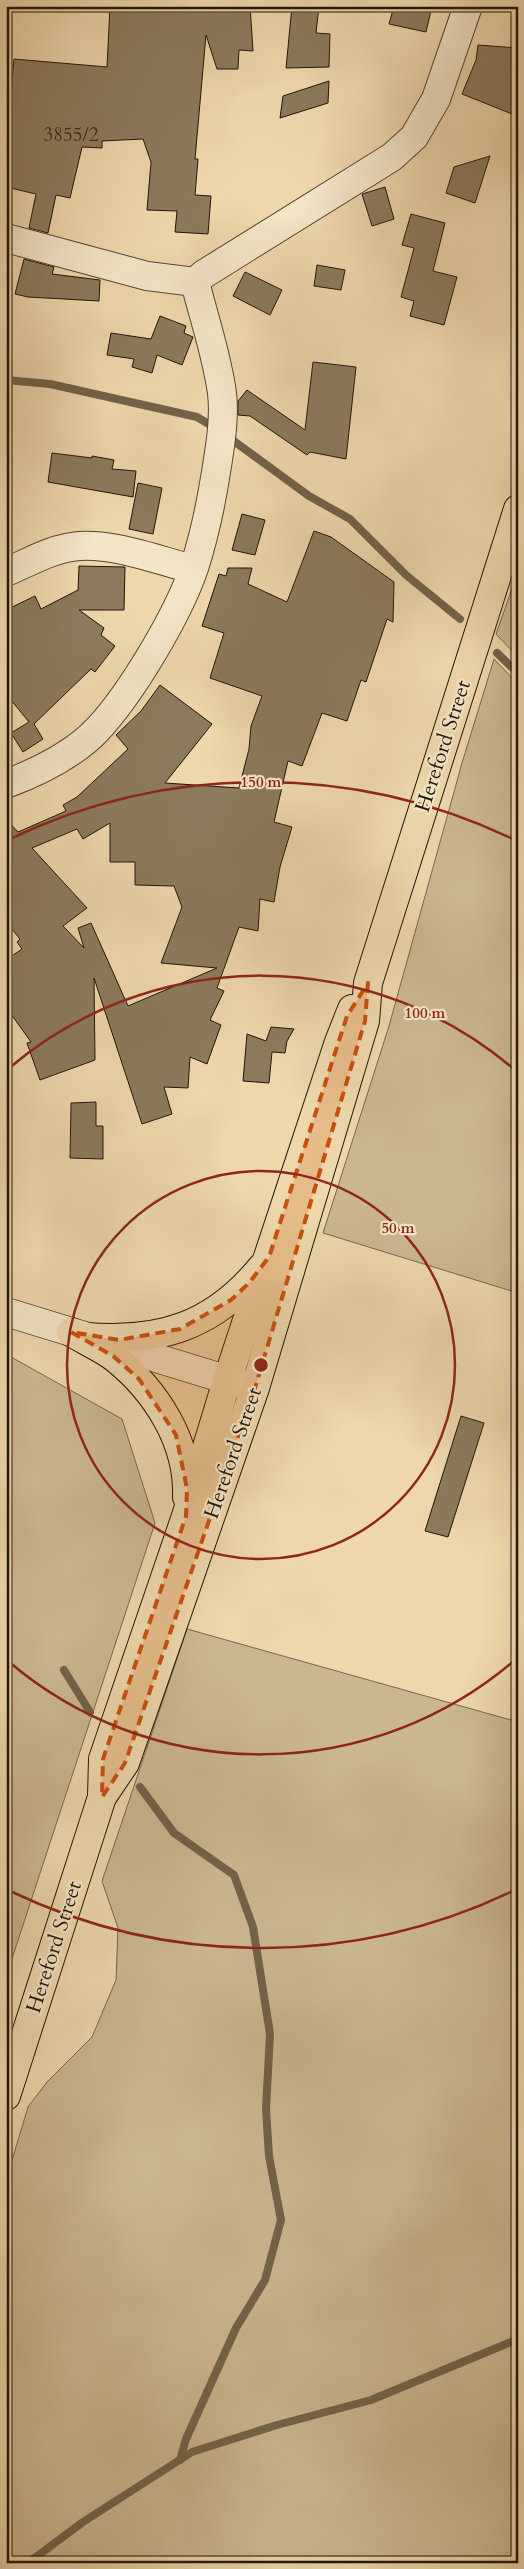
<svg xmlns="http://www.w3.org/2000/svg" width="524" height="2569" font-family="Cardo,serif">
<rect width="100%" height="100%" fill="#edd7ab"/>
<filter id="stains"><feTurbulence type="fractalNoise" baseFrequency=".004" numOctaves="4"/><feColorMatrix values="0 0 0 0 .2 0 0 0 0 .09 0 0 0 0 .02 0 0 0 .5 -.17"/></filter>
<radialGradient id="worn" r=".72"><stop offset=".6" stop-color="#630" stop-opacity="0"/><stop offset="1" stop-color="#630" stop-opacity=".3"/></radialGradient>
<g fill="#cab68f" stroke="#75664c">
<path d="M518,572v85l-22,-23z"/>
<path d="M494,659l24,25v609l-195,-60 66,-207 73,-263z"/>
<path d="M11,1357l111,62 33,104 -149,454v-619z"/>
<path d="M187,1629l331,93v841h-512v-383l22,-73 19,-25 45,-45 24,-57 2,-52 -16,-47z"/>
</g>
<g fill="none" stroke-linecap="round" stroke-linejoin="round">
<g stroke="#716249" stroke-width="8">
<path d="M6,380l44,4 147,33 20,12"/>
<path d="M227,436l82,60 41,23 56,56 54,44"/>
<path d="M497,653l21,20"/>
<path d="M64,1670l26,42"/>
<path d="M140,1787l34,46 60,42 19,52 17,107 -4,75 3,47 12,64 -16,60 -29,48 -50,111 -6,21"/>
<path d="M28,2563l55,-41 109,-70 85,-27 94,-25 147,-61"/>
</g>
</g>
<g fill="#8b7a5d" stroke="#201608" fill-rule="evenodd">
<path d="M110,6h140l3,45 -14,-1 -1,19h-21l-11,-34 -11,124h3l-3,36 16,1 -3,38 -33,-2 2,-21 -30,-1 4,-48 -8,-23 -41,2v7l-20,-1 -12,51 -14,-3 -8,38 -19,-5 7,-34 -30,-7v-83h4l4,-45 93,8z"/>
<path d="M292,6h27l-3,27 14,1 -1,33 -43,1z"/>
<path d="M394,6h38l-6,26 -37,-8z"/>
<path d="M478,45l40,3v52l-6,14 -50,-20 14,-34z"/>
<path d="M329,81l-1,22 -48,15 3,-22z"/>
<path d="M490,156l-15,47 -29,-10 8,-26z"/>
<path d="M385,187l9,32 -22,7 -10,-32z"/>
<path d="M411,214l34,9 -12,48 24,6 -13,48 -34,-9 4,-15 -13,-4 13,-49 -12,-3z"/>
<path d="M24,259l30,8 -2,7 48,6 -1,21 -71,-4 -13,-3z"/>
<path d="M317,265l28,5 -4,20 -27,-4z"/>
<path d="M245,272l37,18 -12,25 -37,-19z"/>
<path d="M160,316l26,10 -2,7 9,4 -11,28 -25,-10 -5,18 -20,-6 2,-8 -27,-4 4,-22 40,6z"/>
<path d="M313,362l43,5 -10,92 -36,-7 -3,3 -57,-39 -12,-1v-14l9,-11 58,40z"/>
<path d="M52,453l40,5v-2l22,4 -2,9 24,2 -3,26 -85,-15z"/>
<path d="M138,483l24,5 -9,46 -24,-5z"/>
<path d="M242,514l23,6 -10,35 -23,-5z"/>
<path d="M314,531l17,6 63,45 -1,40 -6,-3 -21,63 -5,-2 -14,41 -25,-8 -20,53 -14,-5 -14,61 18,5 -12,40 -6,35 -14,-3 -2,32 -19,-4 -22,61 7,3 -14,29 11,5 -14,39 -17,-7 -2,31 -24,-1 8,27 -30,10 -48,-146 1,82 -55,20 -13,-37 4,-1 -25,-35v-47l16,-11 -5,-7 3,-3 -14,-17v-103l12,13 48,-21 -3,-6 14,-8 51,-48 -12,-14 25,-24 19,-26 52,39 -47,59 74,5 10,-39 2,-23 11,-30 -52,-18 14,-45 -22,-7 17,-52 7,2 2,-8h24l-4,16 39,18zM110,823v39h25v23l39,1 8,21 -21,56 56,5 -89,38 -37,-83 -13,5 6,20 -21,-22 24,-18 -55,-60 45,-19 6,10z"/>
<path d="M79,566l46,1 -1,43h-45l25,18 -3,7 14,11 -20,26 -4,-3 -57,55 9,15 -20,13 -12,-19 18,-11 -23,-28v-84l29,-14 6,13 37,-19z"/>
<path d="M271,1027l23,2 -7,12 -2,12 -13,-1 -3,31 -26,-2 4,-47 19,7z"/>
<path d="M96,1102v24h7v33l-33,-1 1,-55z"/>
<path d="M461,1416l23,7 -36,114 -23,-6z"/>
</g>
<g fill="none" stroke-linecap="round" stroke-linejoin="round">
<g stroke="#534631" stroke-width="30">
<g id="minor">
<path d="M6,238l141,38 48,6"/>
<path d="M195,282l9,-8 188,-117 22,-20 22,-38 32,-93"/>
<path d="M6,572c24,-10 47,-24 73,-26 35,-3 81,15 114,23"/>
<path d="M6,784c32,-12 67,-29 91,-54 34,-36 81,-115 97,-162 10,-31 17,-64 22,-96 4,-25 9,-53 6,-79 -5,-37 -18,-75 -27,-111"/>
<path d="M6,1312l245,75"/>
</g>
</g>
<g stroke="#201608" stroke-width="30">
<g id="major">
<path d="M71,1332c14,9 31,16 44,26 41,33 74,84 72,139"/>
<path d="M86,1337c74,6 128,-11 176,-70"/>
<path d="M102,1797l23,-34 130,-375 110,-367 3,-38 150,-474"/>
<path d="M6,2096l96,-299 1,-38 83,-243 41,-135 112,-339 13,-33"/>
</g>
</g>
<use href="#minor" stroke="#f3e5c8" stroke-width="28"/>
<use href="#major" stroke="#edd7ab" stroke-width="28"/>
</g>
<path fill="#ca4f0b" fill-opacity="0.2" stroke="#ca4f0b" stroke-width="4" stroke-dasharray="10 6" stroke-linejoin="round" d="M368,983l-3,38 -110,367 -130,375 -23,34 1,-38 83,-243 1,-27 -11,-54 -37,-56 -26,-23 -42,-24 48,8 61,-11 51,-29 18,-17 20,-26 78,-241z"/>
<g fill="none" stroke="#8f2418" stroke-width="2.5">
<circle cx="261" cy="1365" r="194"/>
<path d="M516 1659A389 389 0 0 1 8 1661M8 1069A389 389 0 0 1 516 1071"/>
<path d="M517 1889A583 583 0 0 1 10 1891M10 839A583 583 0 0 1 517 841"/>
</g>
<g text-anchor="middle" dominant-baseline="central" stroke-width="4.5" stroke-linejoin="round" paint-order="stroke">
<g font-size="19" fill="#3b2f1d">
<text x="71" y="135">3855/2</text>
</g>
<g font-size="21" fill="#201608" stroke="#f3e5c8">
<text transform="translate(443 746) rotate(-72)">Hereford Street</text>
<text transform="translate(233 1453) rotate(-71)">Hereford Street</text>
<text transform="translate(54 1947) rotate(-72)">Hereford Street</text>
</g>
</g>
<circle cx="261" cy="1365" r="8" fill="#8f2418" stroke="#f3e5c8" stroke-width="2.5"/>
<g font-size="15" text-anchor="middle" font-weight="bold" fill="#8f2418" stroke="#f3e5c8" stroke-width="4.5" stroke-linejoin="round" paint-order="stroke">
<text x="261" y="787">150 m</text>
<text x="425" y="1018">100 m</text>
<text x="398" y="1233">50 m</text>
</g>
<rect width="524" height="2569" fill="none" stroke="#edd7ab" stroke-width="25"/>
<rect x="8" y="8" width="509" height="2554" fill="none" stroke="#201608" stroke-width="2.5"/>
<rect x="12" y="12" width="499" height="2544" fill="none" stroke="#201608"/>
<rect width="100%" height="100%" filter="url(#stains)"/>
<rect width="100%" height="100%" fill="url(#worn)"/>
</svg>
